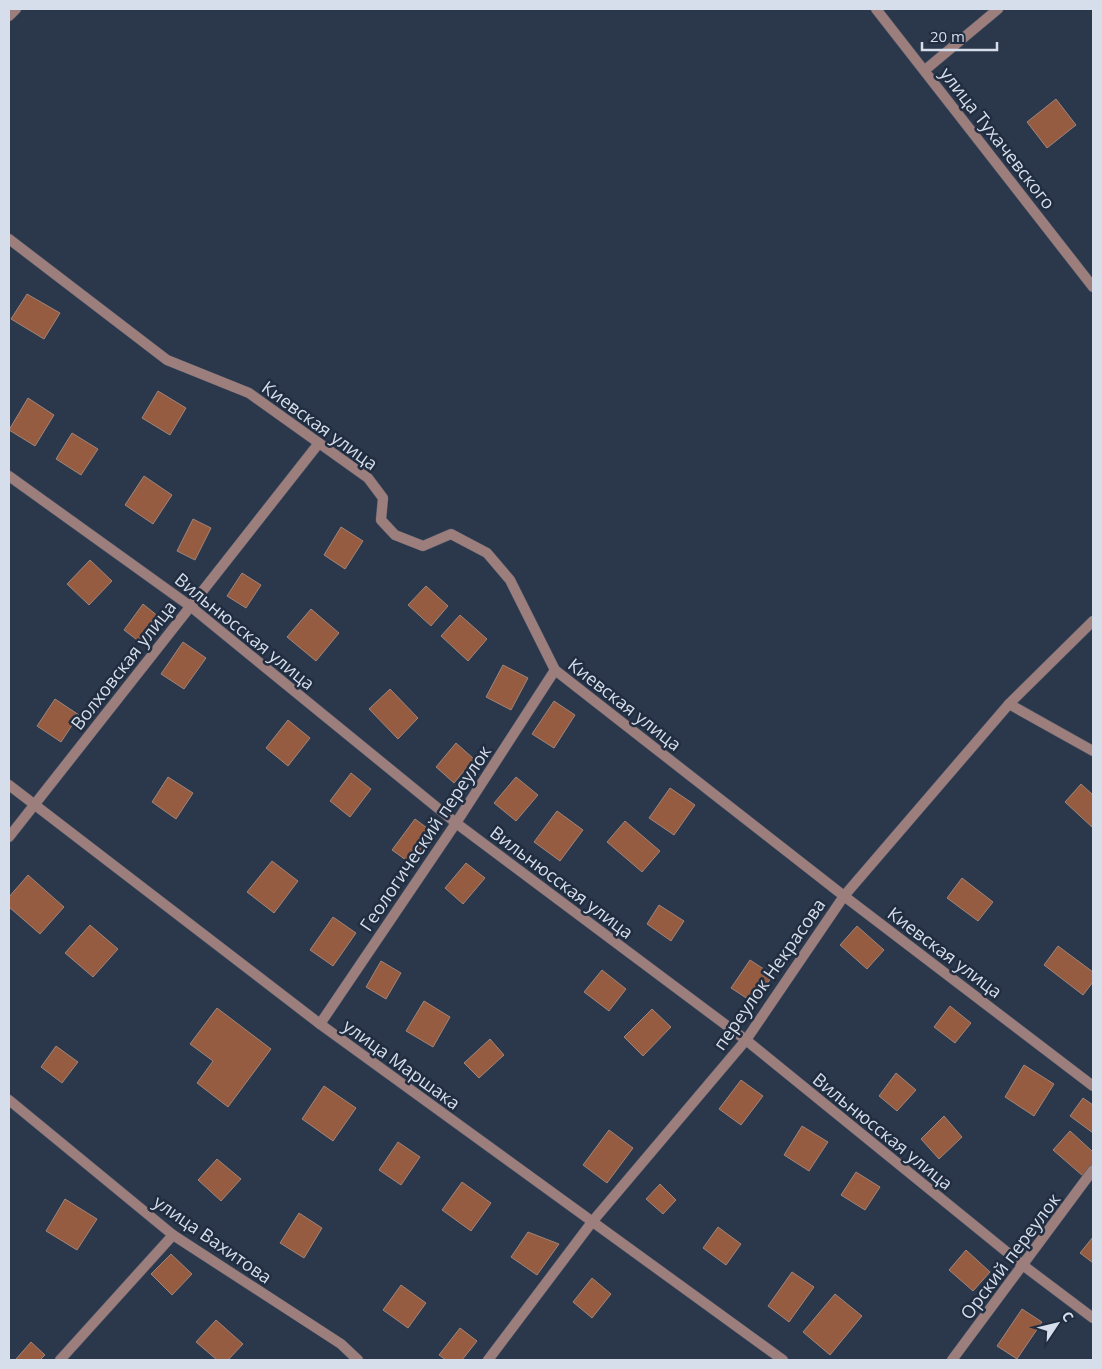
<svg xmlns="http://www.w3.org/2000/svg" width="1102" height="1369" font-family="'Open Sans',sans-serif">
<rect width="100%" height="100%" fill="#2b374a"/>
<g fill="#955c42" stroke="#a08579">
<path d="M1056,99l20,26 -29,23 -20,-26z"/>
<path d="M27,294l33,19 -16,26 -33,-20z"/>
<path d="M158,391l28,17 -16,27 -28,-17z"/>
<path d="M28,398l26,17 -19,31 -26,-16z"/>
<path d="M72,433l26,16 -17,26 -25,-16z"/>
<path d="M144,476l28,19 -19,29 -28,-19z"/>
<path d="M193,519l18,9 -16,32 -18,-9z"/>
<path d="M341,527l22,14 -18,28 -21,-14z"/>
<path d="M90,560l22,21 -23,24 -22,-21z"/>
<path d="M242,573l19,12 -15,23 -19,-12z"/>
<path d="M426,586l22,20 -17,20 -23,-21z"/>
<path d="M143,604l21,17 -19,25 -21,-16z"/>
<path d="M311,609l28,24 -23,28 -29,-24z"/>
<path d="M460,615l27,24 -19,22 -27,-25z"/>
<path d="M183,642l23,16 -22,31 -23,-15z"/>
<path d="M503,665l25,13 -17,32 -25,-13z"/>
<path d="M390,689l28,29 -20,21 -29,-30z"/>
<path d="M55,699l24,16 -18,27 -24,-16z"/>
<path d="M554,701l21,14 -21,33 -22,-14z"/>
<path d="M288,720l22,18 -22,28 -22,-18z"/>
<path d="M456,743l18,16 -20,24 -18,-16z"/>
<path d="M351,773l20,16 -21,28 -20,-16z"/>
<path d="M168,777l25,16 -17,26 -24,-17z"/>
<path d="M516,777l22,18 -22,26 -22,-18z"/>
<path d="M1081,784l12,11v33l-28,-26z"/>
<path d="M670,788l25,17 -21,30 -25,-17z"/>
<path d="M557,811l26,19 -23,31 -26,-19z"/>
<path d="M415,819l20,15 -22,31 -21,-15z"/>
<path d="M625,821l35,30 -18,21 -35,-30z"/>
<path d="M272,861l26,20 -24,32 -27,-21z"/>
<path d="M466,863l19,15 -22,26 -18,-16z"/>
<path d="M28,875l36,32 -24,27 -31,-27v-10z"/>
<path d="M962,878l31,24 -15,19 -31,-23z"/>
<path d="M659,905l25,16 -13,20 -24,-17z"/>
<path d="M333,917l23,16 -23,33 -23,-16z"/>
<path d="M90,925l28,24 -25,28 -28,-24z"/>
<path d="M857,926l27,24 -17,19 -27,-24z"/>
<path d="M1058,946l35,26v10l-10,13 -39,-30z"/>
<path d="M750,960l23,15 -19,28 -23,-15z"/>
<path d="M381,961l20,12 -15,26 -20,-12z"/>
<path d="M602,970l24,19 -17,22 -25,-19z"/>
<path d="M424,1001l26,16 -17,30 -27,-16z"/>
<path d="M950,1006l21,17 -16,20 -21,-16z"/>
<path d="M217,1008l54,41 -43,58 -31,-24 16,-22 -23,-17z"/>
<path d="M652,1009l19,18 -28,29 -19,-19z"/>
<path d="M490,1039l14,16 -25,23 -15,-15z"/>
<path d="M56,1046l22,16 -16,21 -21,-16z"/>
<path d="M1024,1065l30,19 -20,32 -29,-19z"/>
<path d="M896,1073l20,17 -19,21 -18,-15z"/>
<path d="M741,1080l22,16 -22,29 -22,-16z"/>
<path d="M324,1086l32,22 -23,33 -31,-22z"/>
<path d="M1083,1098l10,7v28l-23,-17z"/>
<path d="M944,1116l18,21 -23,22 -18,-20z"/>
<path d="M802,1126l26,16 -19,29 -25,-16z"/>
<path d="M609,1130l24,18 -26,35 -24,-18z"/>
<path d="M1070,1131l23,21v12l-10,12 -30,-26z"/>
<path d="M398,1142l22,15 -19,28 -22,-15z"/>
<path d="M217,1159l24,20 -20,22 -23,-21z"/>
<path d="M856,1172l24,15 -15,23 -24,-15z"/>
<path d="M462,1182l29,21 -20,28 -29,-21z"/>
<path d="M660,1184l16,16 -13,14 -17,-15z"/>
<path d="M65,1199l32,20 -20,31 -31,-19z"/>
<path d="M299,1213l23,15 -18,30 -24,-15z"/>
<path d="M718,1227l23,17 -15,21 -23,-17z"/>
<path d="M528,1232l31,12 -22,31 -26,-18z"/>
<path d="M1093,1237v26l-13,-10z"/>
<path d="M966,1250l24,22 -17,19 -24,-21z"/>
<path d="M171,1254l21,20 -20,21 -21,-21z"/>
<path d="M792,1272l22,15 -25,35 -21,-16z"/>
<path d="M592,1278l19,16 -19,24 -19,-16z"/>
<path d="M401,1285l25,18 -18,25 -25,-18z"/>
<path d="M835,1294l27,22 -32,39 -27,-23z"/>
<path d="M1022,1309l20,13 -25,37 -20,-13z"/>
<path d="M216,1320l27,24 -15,16h-11l-21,-18z"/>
<path d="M460,1328l17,13 -15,19h-16l-7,-5z"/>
<path d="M31,1342l14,13 -5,5h-23l-1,-1z"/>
</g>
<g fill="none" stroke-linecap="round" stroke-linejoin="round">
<g stroke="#4a5567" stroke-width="11">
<g id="lane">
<path d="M320,1024l136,-201 99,-153"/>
<path d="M60,1360l113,-125"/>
</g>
</g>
<g stroke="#4a5567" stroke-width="11">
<g id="street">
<path d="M876,9l217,278"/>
<path d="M9,16l7,-7"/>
<path d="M925,70l73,-61"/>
<path d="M9,239l158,121 82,33 119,85 15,20 -2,22 14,15 28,11 28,-12 36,19 23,27 45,90 289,226 249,190"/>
<path d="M9,476l181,130 266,217 290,217 278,226 69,52"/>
<path d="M1009,704l84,47"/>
<path d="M9,785l311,239 463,336"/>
<path d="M9,837l310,-394"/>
<path d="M9,1100l164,135 168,109 17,16"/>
<path d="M488,1360l104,-138 154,-182 98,-144 165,-192 84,-83"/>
<path d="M952,1360l141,-190"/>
</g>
</g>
<use href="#lane" stroke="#9c7e7d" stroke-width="10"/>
<use href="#street" stroke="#9c7e7d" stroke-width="10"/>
</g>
<g text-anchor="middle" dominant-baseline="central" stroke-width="5" stroke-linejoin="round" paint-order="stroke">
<g font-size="18" fill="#d6deeb" stroke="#212d40">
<text transform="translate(998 138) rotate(52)">улица Тухачевского</text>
<text transform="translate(320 425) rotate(36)">Киевская улица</text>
<text transform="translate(245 631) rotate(39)">Вильнюсская улица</text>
<text transform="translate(123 665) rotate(-52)">Волховская улица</text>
<text transform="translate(625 704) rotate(38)">Киевская улица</text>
<text transform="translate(425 838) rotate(-56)">Геологический переулок</text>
<text transform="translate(562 882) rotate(37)">Вильнюсская улица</text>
<text transform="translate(945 952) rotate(37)">Киевская улица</text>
<text transform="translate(769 974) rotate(-55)">переулок Некрасова</text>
<text transform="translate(402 1064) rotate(36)">улица Маршака</text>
<text transform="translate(883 1131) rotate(39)">Вильнюсская улица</text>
<text transform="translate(213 1239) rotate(35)">улица Вахитова</text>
<text transform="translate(1010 1256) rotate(-53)">Орский переулок</text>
</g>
</g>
<rect width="1102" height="1369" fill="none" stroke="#d6deeb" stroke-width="20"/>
<g transform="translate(1057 1324) rotate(55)" stroke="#212d40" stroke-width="4" paint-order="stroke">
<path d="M0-4L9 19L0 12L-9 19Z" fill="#d6deeb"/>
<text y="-8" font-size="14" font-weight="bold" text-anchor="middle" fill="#d6deeb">С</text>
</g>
<path d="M922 42v8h75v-8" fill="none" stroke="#d6deeb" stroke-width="2.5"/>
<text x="930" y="42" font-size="15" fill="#d6deeb" stroke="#212d40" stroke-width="4" paint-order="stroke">20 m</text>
</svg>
